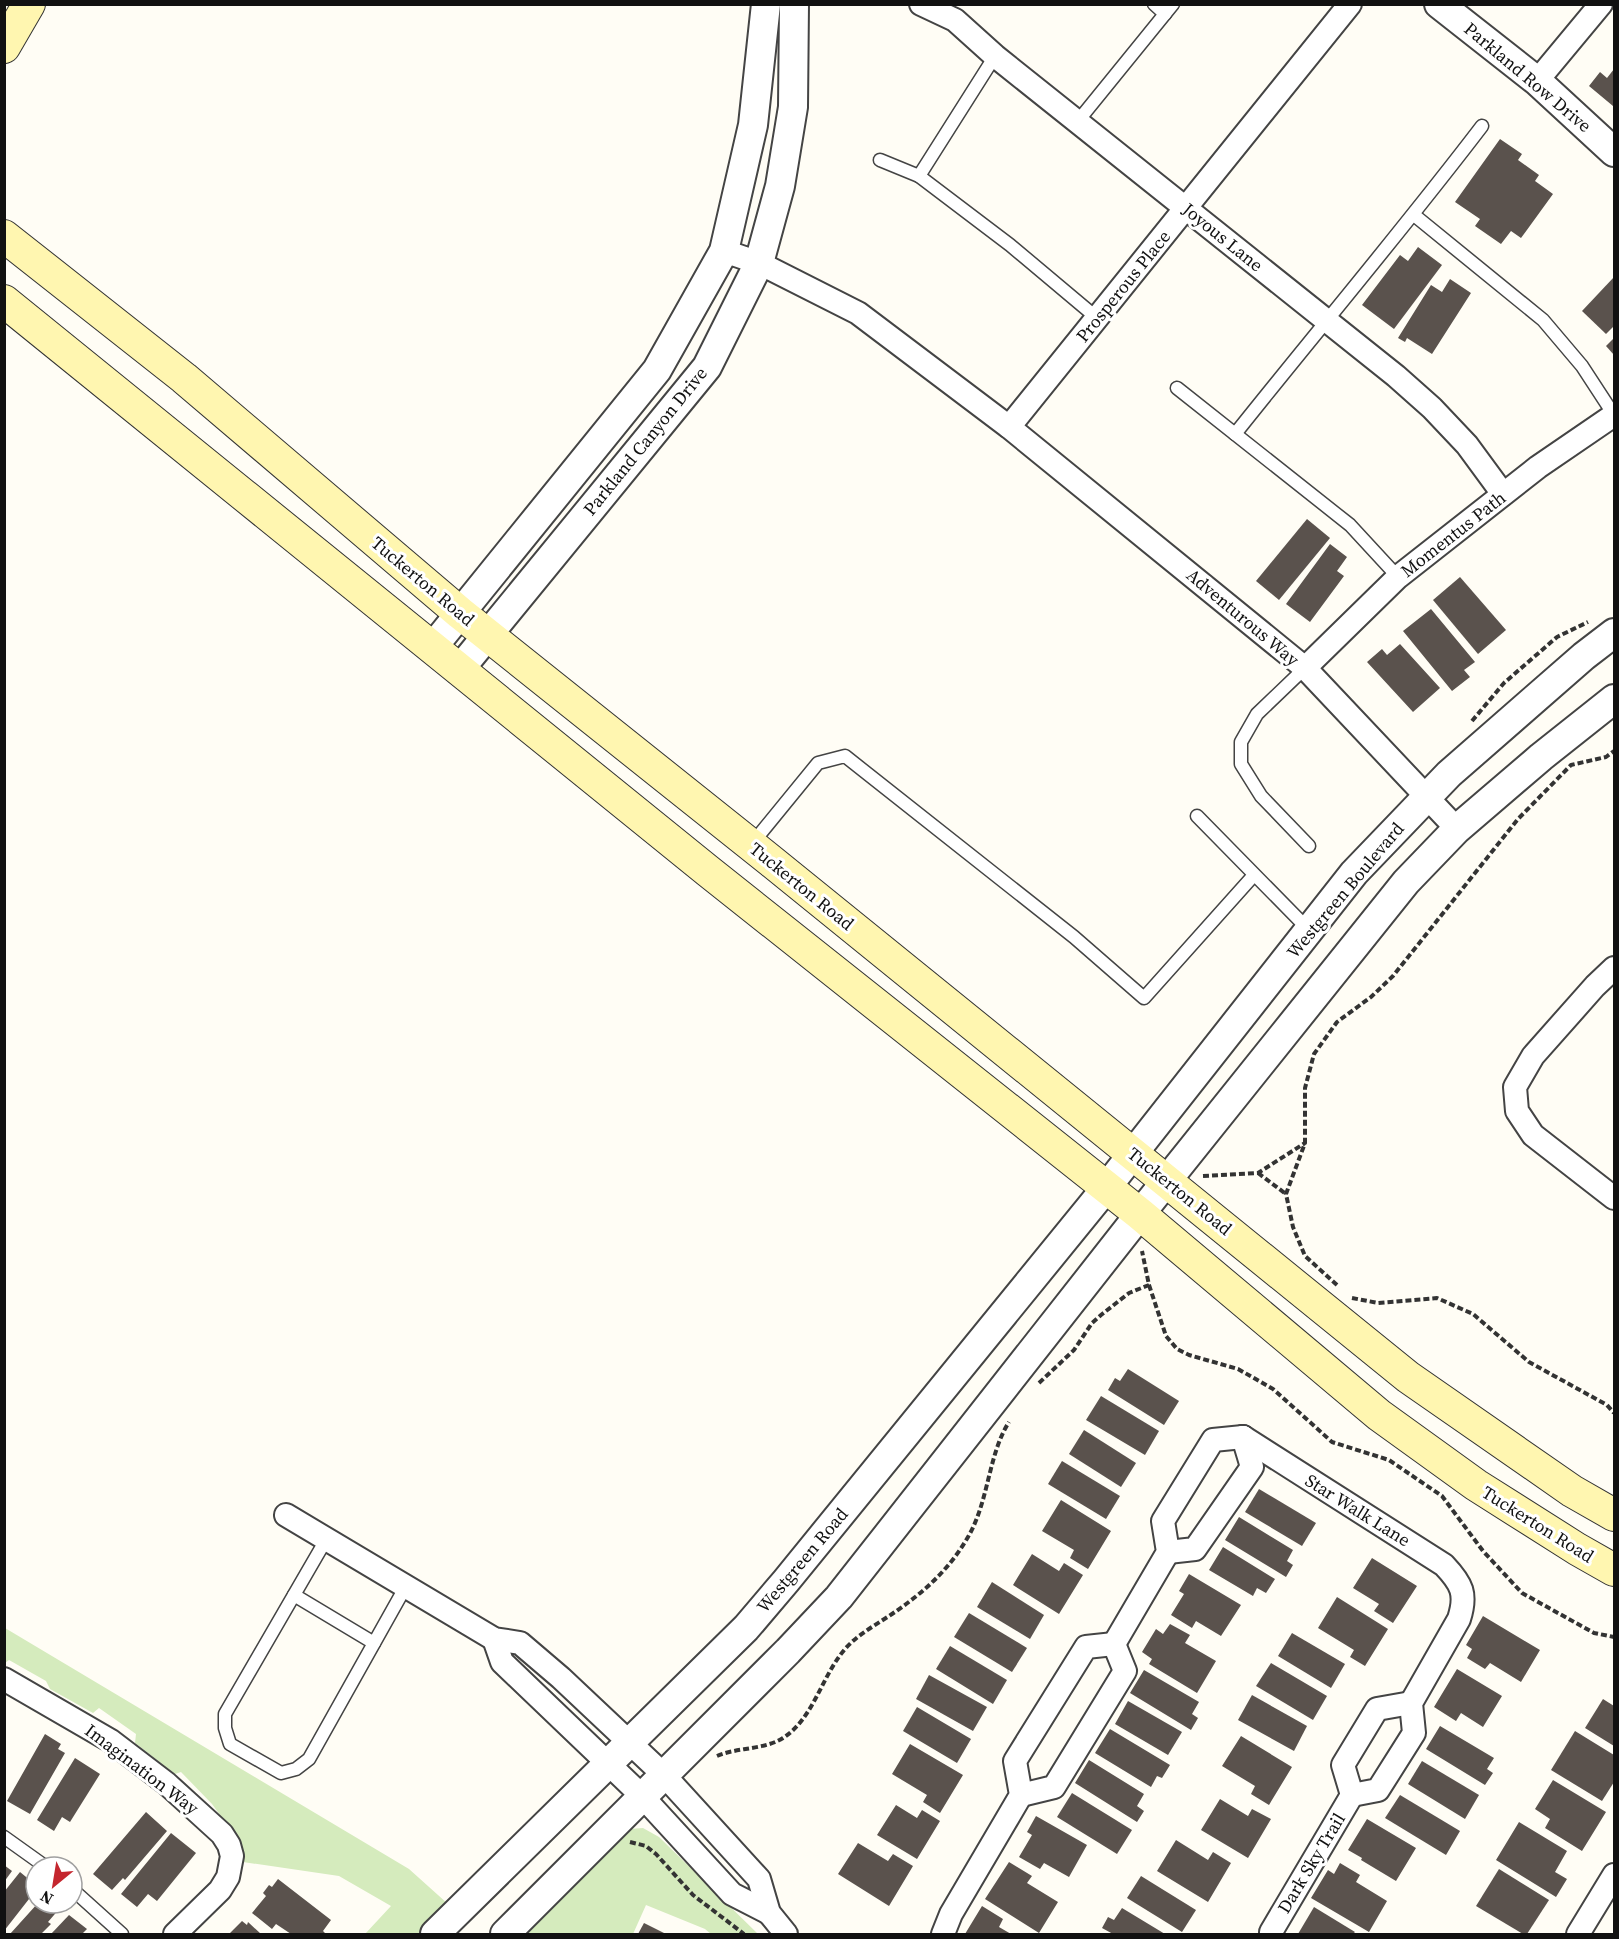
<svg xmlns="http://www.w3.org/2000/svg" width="1619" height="1939" font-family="'Source Serif 4',serif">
<rect width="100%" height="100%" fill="#fffdf5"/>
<g fill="#d5ebbd">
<path d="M5,1628l404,241 39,35 -30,30h-53l26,-28 -52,-30 -96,-14 -3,-19 -28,-39 -31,-32 -6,2 -40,-31 1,-9 -37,-26 -6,5 -43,-24 -4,-8 -37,-21 -4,3z"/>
<path d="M643,1828l16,9 99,97h-47l-6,-5 -59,-24 -13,29h-113l109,-105z"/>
</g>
<g fill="#5a524d">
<path d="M1614,69v35l-1,2 -24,-20 11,-14 7,6z"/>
<path d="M1500,139l22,15 -4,6 21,15 -4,6 18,13 -32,44 -10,-7 -10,13 -26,-18 5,-7 -25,-17z"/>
<path d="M1418,247l24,18 -48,64 -32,-24 38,-50 8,6z"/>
<path d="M1614,277v49l-8,8 -24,-23z"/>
<path d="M1450,279l21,14 -39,61 -25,-16 -2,4 -7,-4 33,-53 11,7z"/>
<path d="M1614,338v17l-8,-9z"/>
<path d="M1307,519l23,19 -51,62 -23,-19z"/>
<path d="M1330,544l17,13 -10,14 7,5 -34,46 -24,-18z"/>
<path d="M1460,577l46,53 -28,24 -45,-54z"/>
<path d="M1431,609l44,53 -11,8 6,7 -18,14 -49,-60z"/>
<path d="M1400,644l40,44 -27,24 -46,-50 15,-13 5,6z"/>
<path d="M1128,1369l51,32 -15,24 -56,-35 7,-12 5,3z"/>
<path d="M1101,1396l58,35 -14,24 -59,-35z"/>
<path d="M1084,1430l52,33 -15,24 -52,-33z"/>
<path d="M1062,1461l58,35 -14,23 -58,-35z"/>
<path d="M1259,1489l57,34 -14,23 -57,-34z"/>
<path d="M1061,1500l50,31 -23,38 -18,-11 4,-8 -32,-19z"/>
<path d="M1239,1517l54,33 -6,11 6,4 -7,12 -61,-37z"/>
<path d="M1223,1547l52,32 -9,14 -9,-5 -4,8 -44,-26z"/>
<path d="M1032,1554l27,17 5,-8 19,12 -24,39 -46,-29z"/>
<path d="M1372,1558l45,28 -24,37 -19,-12 5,-7 -26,-16z"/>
<path d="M1189,1574l52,31 -20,31 -25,-15 -4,7 -21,-13 13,-21 -5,-3z"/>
<path d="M992,1582l52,33 -14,24 -53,-32z"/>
<path d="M1337,1597l51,32 -23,37 -15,-9 4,-7 -36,-22z"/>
<path d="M969,1613l58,35 -15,24 -58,-35z"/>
<path d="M1483,1616l57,34 -19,32 -31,-19 -5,6 -18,-11 5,-9 -6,-4z"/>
<path d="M1170,1624l20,11 -5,8 31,18 -19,32 -48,-29 3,-5 -10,-7 14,-23 7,5z"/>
<path d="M1292,1633l53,31 -14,24 -53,-32z"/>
<path d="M950,1646l57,34 -14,24 -57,-35z"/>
<path d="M1271,1663l56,33 -14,24 -57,-34z"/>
<path d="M1457,1669l45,27 -19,31 -22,-14 -5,8 -22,-14z"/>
<path d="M1144,1670l55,32 -7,12 6,4 -7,12 -61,-37z"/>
<path d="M929,1675l58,32 -14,24 -57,-32z"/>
<path d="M1252,1695l55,31 -13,25 -56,-31z"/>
<path d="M1603,1699l11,7v40l-29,-18z"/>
<path d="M1128,1701l54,31 -14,23 -53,-31z"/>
<path d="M917,1707l54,32 -14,24 -54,-32z"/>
<path d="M1440,1726l54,32 -7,11 6,4 -8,12 -59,-36z"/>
<path d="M1110,1729l60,36 -8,13 -5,-2 -6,11 -56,-34z"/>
<path d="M1575,1731l39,24v27l-12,19 -51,-31z"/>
<path d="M45,1734l16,10 -3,5 7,4 -35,61 -23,-13z"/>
<path d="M1241,1736l51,31 -23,38 -18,-11 4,-8 -33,-20z"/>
<path d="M910,1744l53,31 -23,38 -17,-11 4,-7 -35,-21z"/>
<path d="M75,1758l25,16 -30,48 -8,-5 -8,14 -17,-11z"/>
<path d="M1089,1760l55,34 -7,12 7,5 -7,11 -62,-39z"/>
<path d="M1422,1761l57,34 -14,24 -57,-35z"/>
<path d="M1553,1780l53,32 -24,39 -37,-23 5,-9 -15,-10z"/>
<path d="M1072,1793l60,37 -15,24 -60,-37z"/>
<path d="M1400,1795l60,36 -14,24 -61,-37z"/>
<path d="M1220,1799l28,17 4,-7 19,10 -23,39 -47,-28z"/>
<path d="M896,1805l21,13 5,-8 18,11 -23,38 -40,-24z"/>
<path d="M146,1812l21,19 -42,49 -2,-2 -11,12 -19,-16z"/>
<path d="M1036,1816l51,29 -18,32 -25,-14 -4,6 -21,-12 13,-22 -5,-3z"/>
<path d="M1367,1819l49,29 -20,33 -35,-21 1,-2 -14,-8z"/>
<path d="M1519,1822l48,29 -12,21 12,7 -11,18 -60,-37z"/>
<path d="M171,1833l25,20 -39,48 -9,-7 -11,13 -16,-13z"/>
<path d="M1176,1840l32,20 5,-8 18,11 -23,39 -51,-31z"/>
<path d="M858,1843l30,18 5,-7 20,12 -24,40 -51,-32z"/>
<path d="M1009,1862l23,14 -5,7 31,19 -19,31 -54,-34z"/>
<path d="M1340,1863l20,12 -4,7 31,19 -18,31 -58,-34 17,-28 6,4z"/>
<path d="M4,1865l8,6 -8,11z"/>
<path d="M1499,1869l50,31 -22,34h-4l-47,-28z"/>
<path d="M20,1872l11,9 -2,2 7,7 -32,41v-39z"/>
<path d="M1141,1876l55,34 -14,22 -55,-34z"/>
<path d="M278,1879l53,41 -8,11 3,3h-35l-15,-10 -4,5 -20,-16 14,-17 -3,-3 6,-8 3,2z"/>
<path d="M38,1903h17l5,5 -12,14 3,2 -10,10h-31z"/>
<path d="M982,1906l21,13 -4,8 12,7h-46z"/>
<path d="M1314,1907l41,25 -2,2h-55z"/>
<path d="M1122,1908l43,26h-52l-11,-6 6,-11 6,3z"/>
<path d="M69,1915l18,14 -5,5h-31z"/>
<path d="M242,1921l5,4 1,-3 13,12h-32z"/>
<path d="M644,1923l22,11h-28z"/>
</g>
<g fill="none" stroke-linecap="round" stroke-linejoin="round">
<g stroke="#444" stroke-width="15">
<g id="service">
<path d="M1154,4l11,10"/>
<path d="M995,56l-76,120 91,69 87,73"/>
<path d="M1078,121l95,-117"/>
<path d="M880,160l39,16"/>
<path d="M1414,215l129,105 39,46 32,49"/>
<path d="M1177,388l173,137 48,52"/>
<path d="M1235,434c82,-103 167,-203 247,-308"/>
<path d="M1305,668l-48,46 -16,28v22l20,32 48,50"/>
<path d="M1197,816l112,114"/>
<path d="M751,845l67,-82 27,-7 229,181 70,61 110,-123"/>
<path d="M327,1538l-102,176v14l5,16 51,29 15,-4 13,-10 97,-173"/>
<path d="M294,1595l80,48"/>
<path d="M4,1837l42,30"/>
<path d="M72,1889l50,45"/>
</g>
</g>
<g stroke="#444" stroke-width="26">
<g id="minor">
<path d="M921,4l34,16 40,36 401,320 36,32 35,37 36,49"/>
<path d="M1537,81l64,-77"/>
<path d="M724,251l35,12 99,50 151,114 296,241 152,161"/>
<path d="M1009,427l341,-423"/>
<path d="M1305,668l93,-91 140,-110 76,-52"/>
<path d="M1614,968l-19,18 -62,70 -18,31 2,24 16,24 81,63"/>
<path d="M1243,1437l201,128c18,19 23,29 15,54l-48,84 3,30 -36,57 -26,5"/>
<path d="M286,1515l208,124 26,4 41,35 103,97 95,104 10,34 17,21"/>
<path d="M1168,1552l27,-3 57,-82 -9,-30"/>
<path d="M494,1639l8,23 140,134 90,98 37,19"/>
<path d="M1114,1644l54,-92 -5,-31 50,-81 30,-3"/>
<path d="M4,1679l107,62 55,42 56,51 7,11 3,11 -4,21 -8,13 -45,44"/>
<path d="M1021,1795l33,-8 71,-116 -11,-27"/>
<path d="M943,1934l8,-20 70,-119 -6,-34 71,-114 28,-3"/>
<path d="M1271,1934v-2l81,-137 -9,-30 34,-56 34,-6"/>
<path d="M1578,1934l36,-59"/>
</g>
</g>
<g stroke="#444" stroke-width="32">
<g id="tertiary">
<path d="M1439,4l98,77 77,71"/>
<path d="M432,648l225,-278 67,-119 29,-126 13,-121"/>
<path d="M459,670l248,-303 52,-104 21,-77 13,-79 1,-103"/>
<path d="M435,1934l311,-306 40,-47 320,-393 248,-315 95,-99 135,-118 30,-23"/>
<path d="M505,1934l283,-283 51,-54 301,-383 266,-332 51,-53 84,-72 73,-58"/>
</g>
</g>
<g stroke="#333" stroke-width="34">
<g id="secondary">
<path d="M4,47l25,-43"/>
<path d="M4,236l180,142 276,235 311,248 637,516 164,114 42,24"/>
<path d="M4,301l704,570 432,343 239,201 97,70 101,64 37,21"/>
</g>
</g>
<g stroke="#333" stroke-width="4" stroke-dasharray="6 3" stroke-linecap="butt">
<path d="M1472,721l32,-38 53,-46 31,-15"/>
<path d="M1258,1173l28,21"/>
<path d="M1203,1176l55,-3 47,-30"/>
<path d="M1149,1285l17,51 11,13 12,6 49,14 35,20 59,53 57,18 53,36 41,55 39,42 72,40 20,4"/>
<path d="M1337,1285l-32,-29 -12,-29 -7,-33 19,-51v-55l9,-34 23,-32 34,-25 22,-21 125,-157 53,-54 35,-8 8,-6"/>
<path d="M1352,1298l26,5 59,-5 36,16 56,48 78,43 7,8"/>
<path d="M1039,1383l35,-33 18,-27 9,-8 28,-22 20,-8 -7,-34"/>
<path d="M717,1756c21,-9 47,-6 66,-18 31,-20 38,-61 62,-89 13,-15 31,-24 47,-35 31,-21 57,-44 76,-77 21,-36 20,-82 41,-115"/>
<path d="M630,1842l16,4 10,8 37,41 51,39"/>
</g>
<use href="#service" stroke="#fff" stroke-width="12"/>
<use href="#minor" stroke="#fff" stroke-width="22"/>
<use href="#tertiary" stroke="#fff" stroke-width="28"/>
<use href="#secondary" stroke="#fff6b0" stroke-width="32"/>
</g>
<g text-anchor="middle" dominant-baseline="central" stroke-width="6" stroke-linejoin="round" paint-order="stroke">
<g font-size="18" fill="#111" stroke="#fff">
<text transform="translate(1528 77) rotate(40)">Parkland Row Drive</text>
<text transform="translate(1223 237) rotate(39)">Joyous Lane</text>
<text transform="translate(1123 286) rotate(-51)">Prosperous Place</text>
<text transform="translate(645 441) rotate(-51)">Parkland Canyon Drive</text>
<text transform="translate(1453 534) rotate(-38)">Momentus Path</text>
<text transform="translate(423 581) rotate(40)">Tuckerton Road</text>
<text transform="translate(1243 617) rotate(40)">Adventurous Way</text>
<text transform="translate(802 886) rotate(39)">Tuckerton Road</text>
<text transform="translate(1345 890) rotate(-50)">Westgreen Boulevard</text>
<text transform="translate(1180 1191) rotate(39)">Tuckerton Road</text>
<text transform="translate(1358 1510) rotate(32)">Star Walk Lane</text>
<text transform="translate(1538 1524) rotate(32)">Tuckerton Road</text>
<text transform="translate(802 1560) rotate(-50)">Westgreen Road</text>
<text transform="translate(142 1769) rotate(37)">Imagination Way</text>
<text transform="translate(1311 1863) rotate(-59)">Dark Sky Trail</text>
</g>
</g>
<rect width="1619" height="1939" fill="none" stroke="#111111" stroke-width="12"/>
<g transform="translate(54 1885) rotate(210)"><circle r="28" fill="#ffffff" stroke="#a0a0a0" stroke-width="1.5"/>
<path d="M0-4.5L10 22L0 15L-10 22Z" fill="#c4262e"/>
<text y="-9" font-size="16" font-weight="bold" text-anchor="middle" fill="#111111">N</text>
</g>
</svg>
